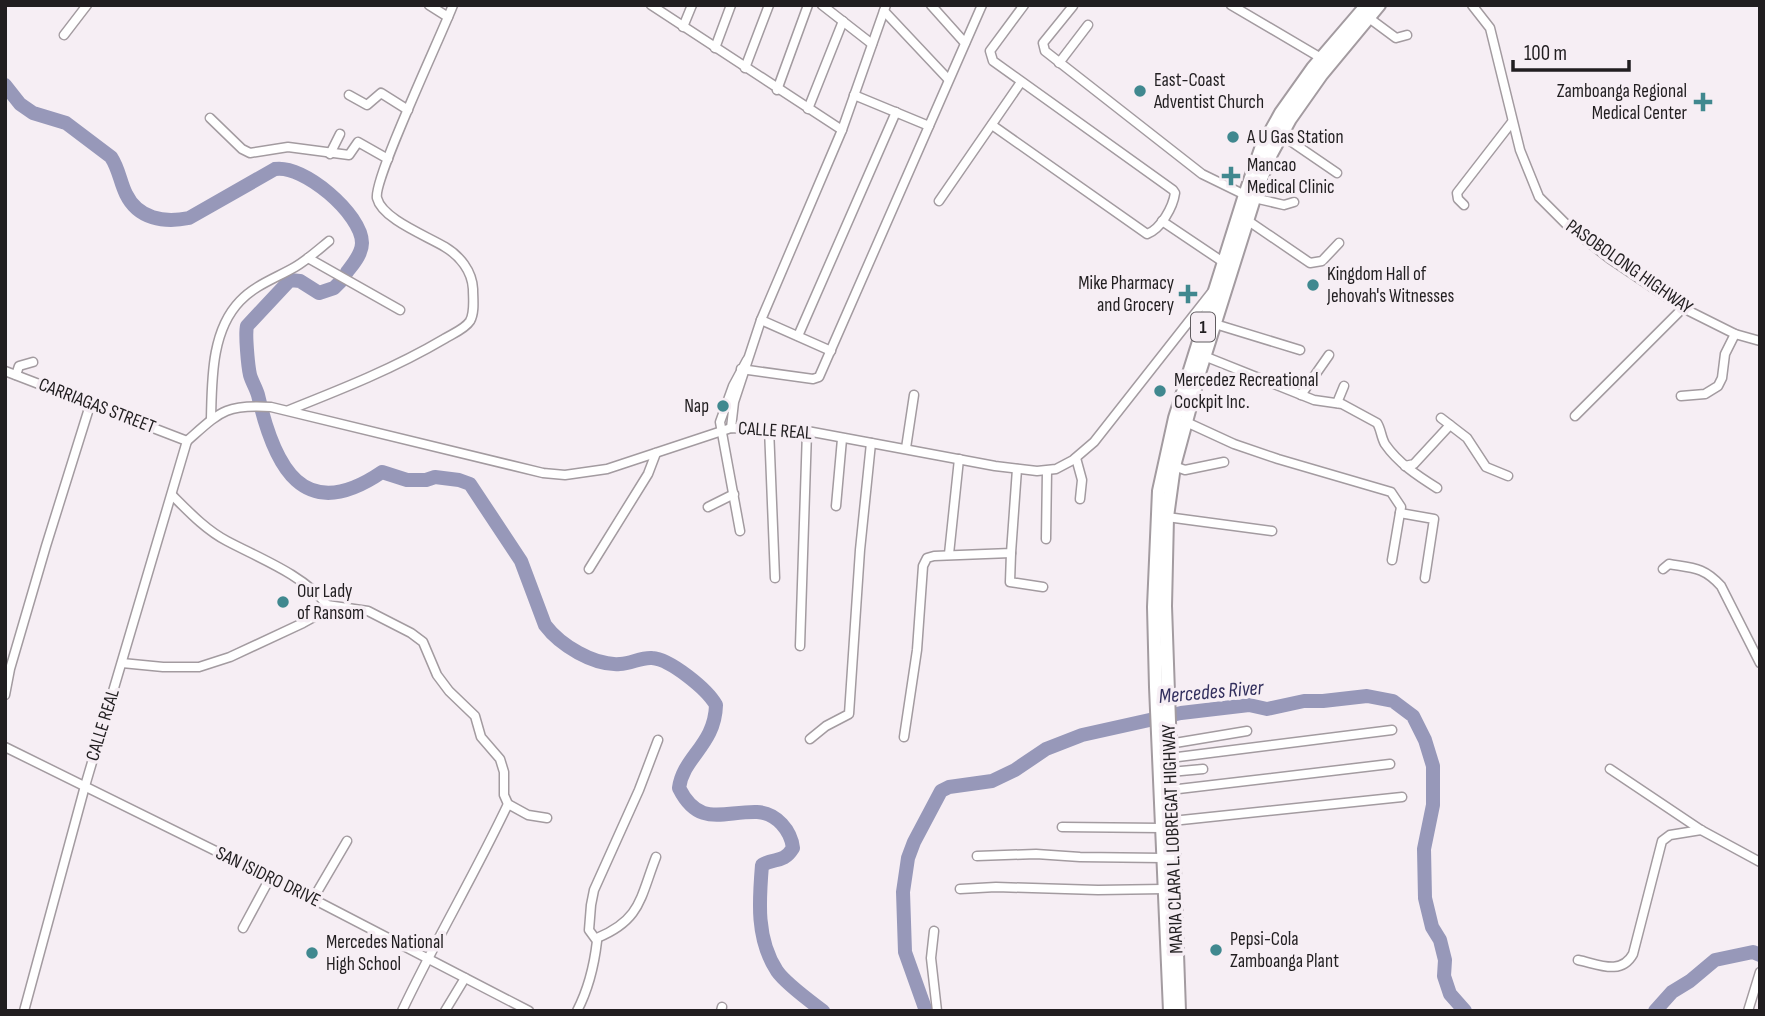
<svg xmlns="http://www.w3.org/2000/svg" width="1765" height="1016" font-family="'Sofia Sans Condensed',sans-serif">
<rect width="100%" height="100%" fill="#f6eef4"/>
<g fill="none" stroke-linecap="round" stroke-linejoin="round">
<g stroke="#9798b9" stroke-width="14">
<path d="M5,85l15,19 13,9 33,10 45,34c8,12 9,25 15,37 12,25 38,29 63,24l86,-49c28,-5 87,45 87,74 0,11 -9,21 -15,29"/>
<path d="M341,281l-7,7 -15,5 -19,-12 -10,-1 -43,46c-2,8 1,40 3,49 2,7 6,13 8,20 16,71 45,131 124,77l25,8h19l9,-3 24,3 11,4 51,77 24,64c15,20 49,41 75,39 11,0 21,-7 32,-6 18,1 55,31 64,47 -1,40 -33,52 -37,83 20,40 44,23 78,24 20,1 34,19 36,36 -10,16 -18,9 -31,17 -3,36 -6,74 15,106 9,13 33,30 46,40"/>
<path d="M926,1011l-21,-59 -2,-60 5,-34 6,-16 27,-51 8,-4 43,-6 23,-11 31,-21 36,-14 99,-22 68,-8 18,4 37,-8h19l44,-5 26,5 20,15 12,24 8,26v39l-9,44 1,49 7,29 8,13 5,20 -1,16 6,18 15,17"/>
<path d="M1655,1011l17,-19 18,-11 25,-21 38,-8 7,3"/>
</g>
<g stroke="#a39ba0" stroke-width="11">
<g id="minor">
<path d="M429,5l19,12"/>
<path d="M651,5l191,125"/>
<path d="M822,5l50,39"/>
<path d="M931,5l34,38"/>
<path d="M1231,5l90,53"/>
<path d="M1472,5l18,23 30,122 19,47 29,29 42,33 73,49 52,26 25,7"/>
<path d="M1073,6l-30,37 2,8 157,123 43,21"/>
<path d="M884,11l64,68"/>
<path d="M1369,18l27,20 11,-3"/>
<path d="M683,27l9,-22"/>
<path d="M64,35l23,-30"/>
<path d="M715,48l16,-43"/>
<path d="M1059,63l29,-38"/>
<path d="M745,68l24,-63"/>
<path d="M777,90l31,-85"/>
<path d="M349,95l18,10 14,-12 27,17"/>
<path d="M854,95l75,31"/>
<path d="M808,109l35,-88"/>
<path d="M210,118l32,31 8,4 38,-6 61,8 9,-13 30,17"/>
<path d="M992,125l155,109c14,-5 26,-27 28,-41l-2,-3 -180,-129 -3,-10 34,-46"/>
<path d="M1280,134l57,39"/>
<path d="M330,154l10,-20"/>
<path d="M1254,198l30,7 10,-3"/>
<path d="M939,201l82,-119"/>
<path d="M1464,205l-6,-6 -1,-6 55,-71"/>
<path d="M1247,220l63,43 12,-2 17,-18"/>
<path d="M1162,221l61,41"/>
<path d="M308,258l92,52"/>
<path d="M1215,324l85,26"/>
<path d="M798,336l98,-224"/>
<path d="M831,351l-70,-31 81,-190 44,-125"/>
<path d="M1204,356l110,44 28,4 35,19c4,6 4,14 8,21 13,19 33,32 52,44"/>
<path d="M741,369l72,10 6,-2 163,-372"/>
<path d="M5,371l182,70"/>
<path d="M16,375l3,-9 14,-4"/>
<path d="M1301,395l28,-40"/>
<path d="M1681,396l24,-2 13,-8 4,-8 3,-24 10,-20"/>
<path d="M1337,403l7,-17"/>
<path d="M289,410c53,-21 106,-42 155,-71 8,-5 21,-10 26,-18 5,-9 3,-22 3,-32 -1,-18 -13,-33 -28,-42 -18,-11 -63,-28 -68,-49 -4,-18 65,-164 76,-193"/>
<path d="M1575,416l108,-108"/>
<path d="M1441,418l26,20 19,29 22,9"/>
<path d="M211,419c1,-39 0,-88 29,-118 15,-16 36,-23 55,-34 12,-7 23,-17 34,-26"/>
<path d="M1184,421l50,23 44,15 113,33 10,15 -9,53"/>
<path d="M731,428l3,-26 27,-82"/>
<path d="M769,428l6,150"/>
<path d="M187,441c33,-29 38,-37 84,-34l272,66 22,2 42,-6 124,-41 76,3 188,35 42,5 19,-2 17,-9 21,-18 118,-150"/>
<path d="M906,448l8,-53"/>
<path d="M1076,458l6,22 -2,19"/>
<path d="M1174,466l11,4 39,-8"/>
<path d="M1405,466l9,-2 36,-39"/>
<path d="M836,506l6,-67"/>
<path d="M708,507l26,-13"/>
<path d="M1400,513l34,6 -9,59"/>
<path d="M1167,517l105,14"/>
<path d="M740,531l-20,-109 13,-36 14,-26"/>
<path d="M1046,539l1,-68"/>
<path d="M1011,553l-1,29 33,5"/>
<path d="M949,554l10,-95"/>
<path d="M589,569l59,-95 8,-21"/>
<path d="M1663,569l6,-5c24,4 35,3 52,22l39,77"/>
<path d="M327,605l41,6 43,22 12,9 14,33 12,16 26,25 6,21 19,22 4,13v23l4,9 20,11 19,3"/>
<path d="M800,646l7,-215"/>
<path d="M122,663l41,4h36l31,-10 73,-34 20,-11 4,-7c-23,-30 -68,-47 -100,-64 -21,-11 -38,-29 -54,-45"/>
<path d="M5,695l5,-26 36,-123 45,-144"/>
<path d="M904,737l13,-87 6,-84 4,-8 7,-2 77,-3 6,-84"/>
<path d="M810,739l16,-13 23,-12 11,-164 11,-107"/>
<path d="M1169,744l78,-13"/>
<path d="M5,747l308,152 216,112"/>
<path d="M1170,758l222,-28"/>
<path d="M1610,769l91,61 59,32"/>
<path d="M1170,772l33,-3"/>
<path d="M1170,790l220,-26"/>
<path d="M1172,821l230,-24"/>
<path d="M1062,827l99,1"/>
<path d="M977,856l59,-2 44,3 83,1"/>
<path d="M960,889l36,-2 102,3 66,-1"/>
<path d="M313,899l34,-58"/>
<path d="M243,928l27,-50"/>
<path d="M934,931l-3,27 6,53"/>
<path d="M597,938c44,-18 43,-40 59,-81"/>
<path d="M1578,960c20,4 43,16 55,-6l29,-113 8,-6 31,-5"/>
<path d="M24,1011l61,-225 102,-345"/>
<path d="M402,1011c33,-70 73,-137 106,-207"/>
<path d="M445,1011l20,-33"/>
<path d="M577,1011c12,-23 17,-44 20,-70l-8,-11 2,-25 3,-15 45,-100 19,-50"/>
<path d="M721,1011l1,-4"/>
<path d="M1748,1011l12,-39"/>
</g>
</g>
<g stroke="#a39ba0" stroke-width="16">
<g id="highway">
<path d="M1170,1011l-14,-324 -2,-80 5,-116 16,-73 70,-223 16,-46 20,-36 32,-45 54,-63"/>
<path d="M1179,1011l-14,-405 2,-89 7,-51 26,-96 58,-184 13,-32 19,-35 31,-44 58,-70"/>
</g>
</g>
<use href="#minor" stroke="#fff" stroke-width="8"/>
<use href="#highway" stroke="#fff" stroke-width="12"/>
</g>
<g fill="#40888f" stroke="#f6eef4" stroke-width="2.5">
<circle cx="1140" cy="91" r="7"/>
<path d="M1699.5 91.5h7v7h7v7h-7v7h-7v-7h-7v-7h7z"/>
<circle cx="1233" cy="137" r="7"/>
<path d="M1227.5 165.5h7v7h7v7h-7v7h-7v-7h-7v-7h7z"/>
<circle cx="1313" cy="285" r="7"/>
<path d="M1184.5 283.5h7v7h7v7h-7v7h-7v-7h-7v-7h7z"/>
<circle cx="1160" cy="391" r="7"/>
<circle cx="723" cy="406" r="7"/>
<circle cx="283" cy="602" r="7"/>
<circle cx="1216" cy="950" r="7"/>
<circle cx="312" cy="953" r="7"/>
</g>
<g text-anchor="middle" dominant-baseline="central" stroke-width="7" stroke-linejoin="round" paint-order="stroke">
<rect fill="#f6eef4" stroke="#615c60" stroke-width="2" x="1191" y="312.5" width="24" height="29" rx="5"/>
<g font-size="18" font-weight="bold" fill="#211e20">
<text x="1203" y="327">1</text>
</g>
<g font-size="19" fill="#211e20" stroke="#f6eef4" text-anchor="start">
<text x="1154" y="80">East-Coast<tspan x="1154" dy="22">Adventist Church</tspan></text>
<text x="1687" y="91" text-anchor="end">Zamboanga Regional<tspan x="1687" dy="22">Medical Center</tspan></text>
<text x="1247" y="137">A U Gas Station</text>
<text x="1247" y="165">Mancao<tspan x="1247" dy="22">Medical Clinic</tspan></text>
<text x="1327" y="274">Kingdom Hall of<tspan x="1327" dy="22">Jehovah's Witnesses</tspan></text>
<text x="1174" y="283" text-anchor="end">Mike Pharmacy<tspan x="1174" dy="22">and Grocery</tspan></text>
<text x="1174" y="380">Mercedez Recreational<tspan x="1174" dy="22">Cockpit Inc.</tspan></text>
<text x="709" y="406" text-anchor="end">Nap</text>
<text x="297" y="591">Our Lady<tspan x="297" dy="22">of Ransom</tspan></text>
<text x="1230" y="939">Pepsi-Cola<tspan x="1230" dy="22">Zamboanga Plant</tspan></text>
<text x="326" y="942">Mercedes National<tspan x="326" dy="22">High School</tspan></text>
</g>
<g font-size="19" fill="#211e20" stroke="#f6eef4">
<text transform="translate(1629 267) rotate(35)">PASOBOLONG HIGHWAY</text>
<text transform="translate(97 406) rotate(21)">CARRIAGAS STREET</text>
<text transform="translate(775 431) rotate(4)">CALLE REAL</text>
<text transform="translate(103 725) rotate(-73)">CALLE REAL</text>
<text transform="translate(1173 839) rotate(-92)">MARIA CLARA L. LOBREGAT HIGHWAY</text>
<text transform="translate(268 877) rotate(26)">SAN ISIDRO DRIVE</text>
</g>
<g font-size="21" font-style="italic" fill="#322f5d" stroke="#f6eef4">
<text transform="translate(1211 692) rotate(-5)">Mercedes River</text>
</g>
</g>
<rect width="1765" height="1016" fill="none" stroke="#211e20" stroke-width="14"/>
<path d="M1513 60v10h116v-10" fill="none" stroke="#211e20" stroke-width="3.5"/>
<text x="1524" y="60" font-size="21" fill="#211e20" stroke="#f6eef4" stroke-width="5" paint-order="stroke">100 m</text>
</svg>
